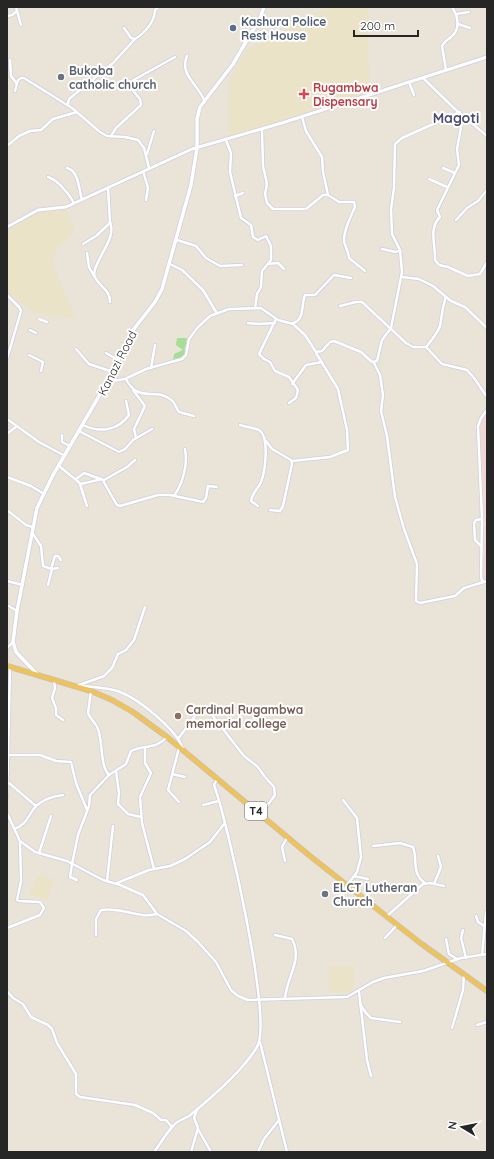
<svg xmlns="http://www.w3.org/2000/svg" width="494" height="1159" font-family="Quicksand,sans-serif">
<rect width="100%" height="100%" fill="#e9e3d8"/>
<g fill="#eae3c7">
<path d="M332,7h36l1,85 -141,46 1,-56 17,-31 67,-37z"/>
<path d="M65,208l9,21 -5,9 -13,10 -3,18 23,53 -41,-6 -28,-21v-61l19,-13 19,-7 10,-1 4,2z"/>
<path d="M38,874l16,6 -7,21 -17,-6z"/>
<path d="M329,966l25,1 -1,25 -24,-1z"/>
</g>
<path fill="#f0d7d5" d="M487,414v167h-1l-3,-3 2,-53 -5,-98 1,-4z"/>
<path fill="#a6de96" d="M177,338h10l-2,10 -2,1h2l-1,8 -11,4 1,-7 9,-4 -7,-5z"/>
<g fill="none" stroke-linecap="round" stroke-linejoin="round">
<g stroke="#cecfdf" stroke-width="4">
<g id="minor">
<path d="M16,7l5,18"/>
<path d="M457,14l12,-2"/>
<path d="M7,16l5,-1 5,-4"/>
<path d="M458,24l12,4"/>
<path d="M124,28l7,10 4,1c10,-6 20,-18 20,-29l4,-3"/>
<path d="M187,56c-8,19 11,28 17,44"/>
<path d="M10,60l1,16 6,8"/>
<path d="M446,70l-4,-24c2,-5 6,-6 9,-9 10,-8 7,-21 1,-30"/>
<path d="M423,78l33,32 31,26"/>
<path d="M409,82l5,13"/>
<path d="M15,91l3,-11 3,-2h3l48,30 28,24 7,4 18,1 13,3 6,8 5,20"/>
<path d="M68,104l1,-5 44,-36 22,-24"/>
<path d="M458,114l4,8 -5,27 2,16 -22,45 3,7c-12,12 -4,29 -5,43l4,5 9,2 20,9 12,-2 7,-12"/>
<path d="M302,117l4,14 16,26 1,15 5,23"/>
<path d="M262,130l1,36 4,18 -2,10 2,9 6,6h33l17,-14h5l11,7h15l1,5c-4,9 -11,22 -11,33 0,6 5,11 5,18l16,13"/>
<path d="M111,136l5,-8 25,-23 -1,-6 -10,-12v-5l45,-25"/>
<path d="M226,140l5,13 -1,19 11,46 10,7 2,12 5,3 8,-4 5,10v14l-9,11 -1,16 -4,7 -2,14"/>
<path d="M7,146l12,-10 11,-5 11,-1 12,-11 24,-7"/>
<path d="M147,154l7,-23"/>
<path d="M67,168c12,3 12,22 15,32"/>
<path d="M443,168l12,5"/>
<path d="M143,171l5,17 -2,12"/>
<path d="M48,177c10,3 21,17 26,26"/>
<path d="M429,179l18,8"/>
<path d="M235,196l8,-3"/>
<path d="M456,220l11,-12 11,-7 9,-11"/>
<path d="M177,240l19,6 10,12 14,8 22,-1"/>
<path d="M83,244l13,-8 14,-13 -2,-36"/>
<path d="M382,249l14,3 4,-2"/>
<path d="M87,253l2,14 5,9"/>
<path d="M170,264l12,6 21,20 13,22"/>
<path d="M268,264l10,-1 6,6"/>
<path d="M402,277l17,2 14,7 18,15 14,6 22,21"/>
<path d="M7,295l12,12 2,4 -14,48"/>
<path d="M110,302c0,-15 -14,-16 -16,-28 2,-17 23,-35 16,-52"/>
<path d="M340,306l16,-4h6l44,41 7,4h13l16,17 25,6 7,8 13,19"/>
<path d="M39,319l8,3"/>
<path d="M276,319l-17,35 5,5 6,3 5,9 14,6 9,13 -2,8 -7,5"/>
<path d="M248,323l10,1 17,-1"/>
<path d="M293,323c12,-3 8,-19 12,-28h10l19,-20 17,3"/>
<path d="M30,330l6,3"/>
<path d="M426,347c5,-6 11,-13 14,-21 2,-10 2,-19 6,-29"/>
<path d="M76,349l13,15 24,8"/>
<path d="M106,353l12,7"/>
<path d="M29,355l14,7 -2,9"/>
<path d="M374,363l6,12 3,20 -2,16 6,25 8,61 9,32 13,35 -1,37 4,2 35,-7 9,-8 20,-6"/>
<path d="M151,368l4,-23"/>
<path d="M126,379c13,25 29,8 44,20 5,3 6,9 9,13l15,4"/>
<path d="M107,382l18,-3 21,-10 36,-10 4,-4 3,-16 9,-12 12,-11 19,-7 32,-1 17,12 15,4 12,11 11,17 6,-1 8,-9 4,-1 27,11 11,10 5,-1 5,-21 9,-12 11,-56 -2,-22 -8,-16 -1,-25 3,-21 1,-44 7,-6 58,-26"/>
<path d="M292,384l14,-19 16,-3"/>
<path d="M133,390l12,16 -11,23 2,9"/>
<path d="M487,410l-6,8 -3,8 4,93 -1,58 1,4 5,1"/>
<path d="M7,419l32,23 26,14"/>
<path d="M83,425c16,8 35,6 46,-10l-3,-14"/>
<path d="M240,425c6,2 14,3 19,5 11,7 6,42 2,52 -3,7 -9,11 -10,19l7,5"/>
<path d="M79,431l40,21 6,-3 8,-9 19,-11"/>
<path d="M7,434l10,-8"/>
<path d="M62,435v7l8,4"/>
<path d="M266,441l6,8 19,11 1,4 -9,42 -3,5 -10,-1"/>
<path d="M292,461l38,-4 18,-7 -1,-20 -9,-41 -22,-36"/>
<path d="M59,466l22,18 21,-5 15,26 3,1 38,-11h12l33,7 3,-4 2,-12 9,1"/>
<path d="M7,477l24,9 13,8"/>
<path d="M76,479l8,-6 17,6"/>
<path d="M104,480l23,-13 8,-7"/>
<path d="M80,484l7,22"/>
<path d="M174,496c9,-13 14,-32 11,-47"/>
<path d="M7,510l19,15 7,2"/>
<path d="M33,534l8,12 2,20 9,3 6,-1"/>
<path d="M481,546l-6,-6 -1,-17 2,-3 6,-1"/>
<path d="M51,569l4,-13h3l3,4"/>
<path d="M7,581l16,4"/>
<path d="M48,585l4,-16"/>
<path d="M7,605l10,6"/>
<path d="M7,648l6,-6"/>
<path d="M54,681l1,7 -3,10 4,10v7l7,5"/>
<path d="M79,685l25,-9 8,-8 6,-14 8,-4 8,-10 11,-33"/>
<path d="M80,685c13,3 27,2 40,7 19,7 57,38 63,57"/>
<path d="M91,691l-3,22c2,6 8,10 10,16 5,14 2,37 11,46"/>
<path d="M212,715l32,41 13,10 8,11 9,10 1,8 -14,19"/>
<path d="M178,739l17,-23"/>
<path d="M145,748v15l6,10 -11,24 2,26 12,46"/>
<path d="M179,748l-11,42 11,12"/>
<path d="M9,755h31l16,6 15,1 5,21 11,27"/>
<path d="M116,771l3,22 -1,11 10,10 13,3"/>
<path d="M172,774l13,3"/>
<path d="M9,783l27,23"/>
<path d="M7,797l3,-129"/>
<path d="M343,800l14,18 4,39 -4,15 -10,13"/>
<path d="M203,805l16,-4"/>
<path d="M7,813l13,28 1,40 -4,19 2,1 21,1 4,6 -4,7 -33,13"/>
<path d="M14,829c13,-4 14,-14 22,-23 7,-6 18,-10 27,-11"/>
<path d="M20,841l15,11 32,9 36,19 17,5 23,10 14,19 29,17 12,11 18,20 15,28 7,6 10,4 99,-3 26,-15 11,-4 39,-7 38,-13 26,-4"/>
<path d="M373,846l27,-3 13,4c5,13 -2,26 12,36"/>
<path d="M39,853l12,-37"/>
<path d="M285,861l-3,-14 5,-9"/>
<path d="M72,864l6,-29 11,-29 1,-11 19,-20 17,-11 5,-13c12,-6 26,-2 36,-14"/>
<path d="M72,864l-2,13 7,3"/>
<path d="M354,876l14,3"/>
<path d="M107,881l6,-55"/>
<path d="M117,883l32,-13 21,-4 15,-7 25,-17 14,-18"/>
<path d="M434,884l7,-17 -3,-11"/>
<path d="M387,916l36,-32 7,-1 14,3"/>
<path d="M476,916l2,6 6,4"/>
<path d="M463,930l-2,8 5,20"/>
<path d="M96,935v-16l5,-9c19,-4 37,9 56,4"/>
<path d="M275,935l17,4c11,21 -5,37 -7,59"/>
<path d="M385,938l12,-13"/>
<path d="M446,939l3,15 8,5"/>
<path d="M482,955l4,-43"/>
<path d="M7,991l6,7 10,6 8,13 17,8 4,4 5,14 19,31v20l4,3 55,8 18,8 8,7h5l6,7"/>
<path d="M359,992l8,68 4,16"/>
<path d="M360,1004l6,9 5,5 29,4"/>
<path d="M477,1025l10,-3"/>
<path d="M452,1028l11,-38 1,-16"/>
<path d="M260,1042l27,110"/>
<path d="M198,1129l13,23"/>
<path d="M154,1152c7,-9 12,-19 20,-27 4,-5 10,-6 15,-9 21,-17 55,-47 68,-69 16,-27 -30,-227 -43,-262l3,-6"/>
<path d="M191,1152l7,-24 -4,-10 3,-8"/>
<path d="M258,1152l6,-13 15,-19"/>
</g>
</g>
<g stroke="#cecfdf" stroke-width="4.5">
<path id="tertiary" d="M7,227l31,-17 28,-3 126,-58 90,-26 205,-66"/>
</g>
<g stroke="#cecfdf" stroke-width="5">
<path id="secondary" d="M38,675l-22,-23 -3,-10 4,-31 20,-103 16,-33 60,-103 17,-38 25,-32 7,-13 29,-104 6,-37v-29l3,-12 33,-43 27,-46 4,-11"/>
</g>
<g stroke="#c2c2c2" stroke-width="6">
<path id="trunk" d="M7,666l84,25 21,9 21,12 34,25 143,119 109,86 68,49"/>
</g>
<use href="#minor" stroke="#fff" stroke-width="2.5"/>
<use href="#tertiary" stroke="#fff" stroke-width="3"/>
<use href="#secondary" stroke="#fff" stroke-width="3.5"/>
<use href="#trunk" stroke="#f0c25a" stroke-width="4.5"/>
</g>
<circle fill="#5c6f8a" stroke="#fff" stroke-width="1.5" cx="233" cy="28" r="4"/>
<g fill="#6b7280" stroke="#fff" stroke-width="1.5">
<circle cx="61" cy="77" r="4"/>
<circle cx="325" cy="894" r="4"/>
</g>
<path fill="#e0444e" stroke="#fff" stroke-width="1.5" d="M302 88h4v4h4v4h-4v4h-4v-4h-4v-4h4z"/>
<circle fill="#8d6e63" stroke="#fff" stroke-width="1.5" cx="178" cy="716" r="4"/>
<g text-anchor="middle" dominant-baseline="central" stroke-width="4" stroke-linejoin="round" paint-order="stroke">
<rect fill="#fff" stroke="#676767" stroke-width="1" x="245" y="802" width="22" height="18" rx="3"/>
<g font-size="11" font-weight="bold" fill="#262626">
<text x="256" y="811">T4</text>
</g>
<g font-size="12" font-weight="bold" fill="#4e5e75" stroke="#fff" text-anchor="start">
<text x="241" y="21">Kashura Police<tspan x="241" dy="14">Rest House</tspan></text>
</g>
<g font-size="12" font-weight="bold" fill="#5b616d" stroke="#fff" text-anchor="start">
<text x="69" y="70">Bukoba<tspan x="69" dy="14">catholic church</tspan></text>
<text x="333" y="887">ELCT Lutheran<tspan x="333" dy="14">Church</tspan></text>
</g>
<g font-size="12" font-weight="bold" fill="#be3a42" stroke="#fff" text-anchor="start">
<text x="313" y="87">Rugambwa<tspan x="313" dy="14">Dispensary</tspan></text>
</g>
<g font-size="12" fill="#262626" stroke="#fff">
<text transform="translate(117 363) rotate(-63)">Kanazi Road</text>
</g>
<g font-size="12" font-weight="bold" fill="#785e54" stroke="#fff" text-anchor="start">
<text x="186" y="709">Cardinal Rugambwa<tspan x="186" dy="14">memorial college</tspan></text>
</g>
<g font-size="14" font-weight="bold" fill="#4a4d74" stroke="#fff">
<text x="456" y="118">Magoti</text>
</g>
</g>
<rect width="494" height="1159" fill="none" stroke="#262626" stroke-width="16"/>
<g transform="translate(462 1127) rotate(280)" stroke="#ffffff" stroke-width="3" paint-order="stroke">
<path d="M0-3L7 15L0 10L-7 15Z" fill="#262626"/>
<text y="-6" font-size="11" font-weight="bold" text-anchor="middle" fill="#262626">N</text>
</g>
<path d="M354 30v6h64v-6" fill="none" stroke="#262626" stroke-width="2"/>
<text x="360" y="30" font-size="12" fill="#262626" stroke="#ffffff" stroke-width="3" paint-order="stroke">200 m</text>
</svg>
